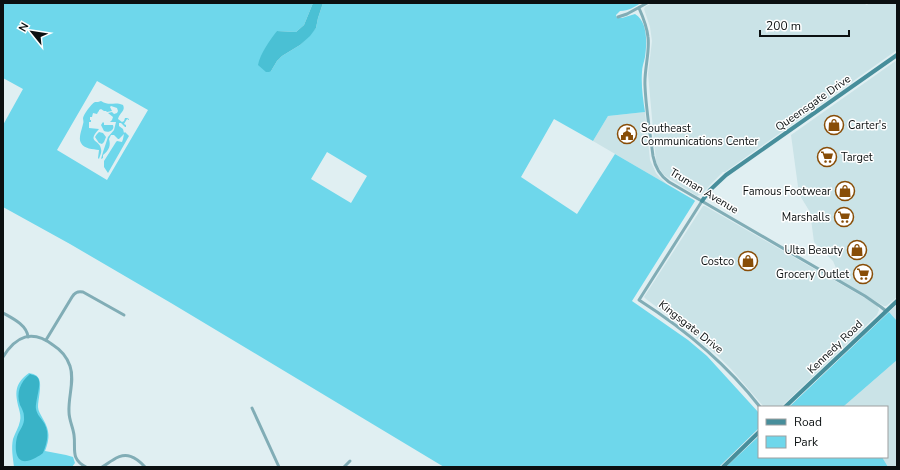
<svg xmlns="http://www.w3.org/2000/svg" width="900" height="470" font-family="'Nunito Sans',sans-serif">
<rect width="100%" height="100%" fill="#e0eff2"/>
<g fill="#cae3e7">
<path d="M652,3h211l4,2 2,-2h28v47l-172,122h-2l-13,13 -8,9 -5,2 -24,-15 -9,-6 -5,-7 -3,-6 -8,-88 4,-33 -2,-14 -6,-18 1,-2z"/>
<path d="M897,60v237l-11,9h-2l-52,-30 4,-8 -3,-7 -19,-19 -4,-30 -11,-18 -8,-59z"/>
<path d="M645,112l5,48 6,13 4,5 8,7 -75,-44 15,-25z"/>
<path d="M703,206h2l172,99 2,5 -2,5 -96,92h-17l-33,-38 -15,-15 -29,-24 -41,-31 -2,-2z"/>
<path d="M897,305v16l-8,-9z"/>
<path d="M897,360v107h-9l-6,-10h5v-50h-42l-1,-1z"/>
</g>
<g fill="#6ed7eb" fill-rule="evenodd">
<path d="M4,3h309l-9,22 -8,7 -19,-1 -6,40 6,-10 5,-5 18,-11 16,-17 2,-10 5,-15h318c-7,4 -12,8 -21,8l-4,4 1,3h5l13,-4c13,8 12,29 10,43 -1,5 -3,10 -3,15 -1,13 1,27 3,40l-37,4 -15,25 -39,-22 -33,58 56,37 38,-60 79,46 1,1 -63,100 56,39 19,16 52,57v15l-40,39h-275l-273,-164 -101,-59 -67,-37v-82l20,-36 -20,-11v-73zM97,81l51,29 -41,70 -50,-30zM327,152l40,24 -16,27 -40,-24z"/>
<path d="M101,101c10,6 12,0 22,4 3,6 -4,8 -5,14l4,3 2,-1 1,-3h2l2,1v1l-2,-1 -3,5 2,1v2h-1l-4,-4h-2v3l4,3 1,4 1,-1 4,4 -21,37 -4,-6v-6l12,-19 1,-1 5,1 1,-3 1,-5 -5,5h-1l-4,-4h-3l-2,4c2,7 0,11 -6,16v3l-2,1 2,-7 5,-15 6,-7 2,-8h-6l2,-2 1,-3 -5,-4 4,-1 2,2 3,-1 1,-2 -1,-3 -6,-2 -1,1 2,4 -5,1 -1,-1h-2l-3,-2 -2,1v1l-1,1 -1,2 -4,-1 -1,4h-2v3h1v2h-2v6l10,1c-13,14 1,10 2,20 1,3 -1,7 -2,10l-1,-1 1,-8c-6,-1 -15,-1 -18,-7 -3,-5 1,-14 2,-19 1,-2 0,-4 0,-6 1,-4 8,-14 12,-16 2,0 4,0 6,-1z"/>
<path d="M103,122l1,1v2h9c2,6 -5,8 -9,6l-3,-6z"/>
<path d="M99,132l4,1 3,4 -2,5 -2,2 -3,-1 -4,-6 2,-3z"/>
<path d="M889,312l8,9v39l-53,46 1,1h-56z"/>
<path d="M29,373c5,1 8,2 10,6 3,6 -1,21 -1,28 0,4 3,8 5,12 7,12 7,19 2,32l21,4 7,2 2,6 -3,4h-58c-1,-9 -3,-19 -1,-28 2,-6 6,-12 7,-18 1,-4 0,-8 -1,-12 -4,-16 -5,-25 10,-36z"/>
<path d="M759,436v21h123l6,10h-162z"/>
</g>
<path fill="#4ac0d4" d="M313,3h10l-5,15 -2,10 -6,8 -10,9 -18,11 -5,5 -6,10 -2,1h-3l-8,-7c2,-11 12,-25 19,-34l19,1 8,-7z"/>
<path fill="#39b3c7" d="M30,374c2,1 6,1 8,4 4,6 -3,23 -2,31 1,5 3,7 6,11 8,10 6,21 1,33 -4,3 -10,7 -16,8 -13,2 -12,-16 -10,-24 2,-7 8,-12 7,-20 0,-5 -2,-8 -4,-12 -4,-12 0,-23 10,-31z"/>
<g fill="none" stroke-linecap="round" stroke-linejoin="round">
<g stroke="#81adb6" stroke-width="3">
<path d="M639,8c4,9 8,19 9,29 2,16 -4,32 -3,49 1,23 5,47 8,70 2,11 6,19 16,26l196,114 16,11 5,4"/>
<path d="M618,17l9,-3 20,-11"/>
<path d="M702,201l-63,99c47,30 87,63 121,107"/>
<path d="M3,313c9,5 24,12 25,24"/>
<path d="M46,340l26,-43c3,-5 6,-6 11,-5l41,23"/>
<path d="M3,357c13,-21 29,-28 50,-12 8,5 14,12 17,21 5,14 -2,31 -1,46 0,8 4,15 5,23 2,14 -4,24 12,32"/>
<path d="M252,408l27,59"/>
<path d="M102,467c4,-2 7,-5 11,-7 13,-9 23,-3 32,7"/>
<path d="M344,467l6,-6"/>
</g>
<g stroke="#478e9b" stroke-width="4">
<path d="M702,201l8,-11 16,-15 171,-120"/>
<path d="M785,407l112,-106"/>
<path d="M723,467l36,-35"/>
</g>
</g>
<defs>
<g id="shop-ring" transform="scale(1)"><circle r="9.5" fill="#fff" stroke="#884d07" stroke-width="1.5"/><path d="M-5-2.5h2.3a2.7 3.5 0 0 1 5.4 0H5L5.5 6h-11ZM-1.5-2.5h3a1.5 2.3 0 0 0-3 0Z" fill="#884d07"/></g>
<g id="civic-ring" transform="scale(1)"><circle r="9.5" fill="#fff" stroke="#884d07" stroke-width="1.5"/><path d="M-.6-6.5H3V-4.5H.6V-3L4-1V1h2V6H-6V1h2V-1L-.6-3ZM-1.2 2.5V6h2.4V2.5Z" fill="#884d07"/></g>
<g id="supermarket-ring" transform="scale(1)"><circle r="9.5" fill="#fff" stroke="#884d07" stroke-width="1.5"/><path d="M-6-5.5h2.5l.6 2H6L4.5 2H-2.5L-4.4-4H-6ZM-1.5 3.2a1.3 1.3 0 1 0 .1 0ZM3 3.2a1.3 1.3 0 1 0 .1 0Z" fill="#884d07"/></g>
</defs>
<g fill-rule="evenodd">
<use href="#shop-ring" x="834" y="125"/>
<use href="#civic-ring" x="627" y="134"/>
<use href="#supermarket-ring" x="827" y="157"/>
<use href="#shop-ring" x="845" y="191"/>
<use href="#supermarket-ring" x="844" y="217"/>
<use href="#shop-ring" x="857" y="250"/>
<use href="#shop-ring" x="748" y="261"/>
<use href="#supermarket-ring" x="863" y="274"/>
</g>
<g text-anchor="middle" dominant-baseline="central" stroke-width="3" stroke-linejoin="round" paint-order="stroke">
<g font-size="11" fill="#0b1011" stroke="#fff">
<text transform="translate(813 103) rotate(-35)">Queensgate Drive</text>
<text transform="translate(704 191) rotate(31)">Truman Avenue</text>
<text transform="translate(691 327) rotate(38)">Kingsgate Drive</text>
<text transform="translate(835 347) rotate(-44)">Kennedy Road</text>
</g>
<g font-size="11" fill="#0b1011" stroke="#fff" text-anchor="end">
<text x="848" y="125" text-anchor="start">Carter's</text>
<text x="641" y="128" text-anchor="start">Southeast<tspan x="641" dy="13">Communications Center</tspan></text>
<text x="841" y="157" text-anchor="start">Target</text>
<text x="831" y="191">Famous Footwear</text>
<text x="830" y="217">Marshalls</text>
<text x="843" y="250">Ulta Beauty</text>
<text x="734" y="261">Costco</text>
<text x="849" y="274">Grocery Outlet</text>
</g>
</g>
<rect width="900" height="470" fill="none" stroke="#0b1011" stroke-width="8"/>
<rect x="758" y="406" width="130" height="52" fill="#ffffff" stroke="#9d9fa0"/>
<rect x="766" y="419" width="20" height="6" fill="#478e9b" stroke="#9d9fa0"/>
<text x="794" y="426" font-size="12" fill="#0b1011">Road</text>
<rect x="766" y="436" width="20" height="12" fill="#6ed7eb" stroke="#9d9fa0"/>
<text x="794" y="446" font-size="12" fill="#0b1011">Park</text>
<g transform="translate(32 32) rotate(300)" stroke="#ffffff" stroke-width="3" paint-order="stroke">
<path d="M0-3L7 15L0 10L-7 15Z" fill="#0b1011"/>
<text y="-6" font-size="11" font-weight="bold" text-anchor="middle" fill="#0b1011">N</text>
</g>
<path d="M760 30v6h89v-6" fill="none" stroke="#0b1011" stroke-width="2"/>
<text x="766" y="30" font-size="12" fill="#0b1011" stroke="#ffffff" stroke-width="3" paint-order="stroke">200 m</text>
</svg>
